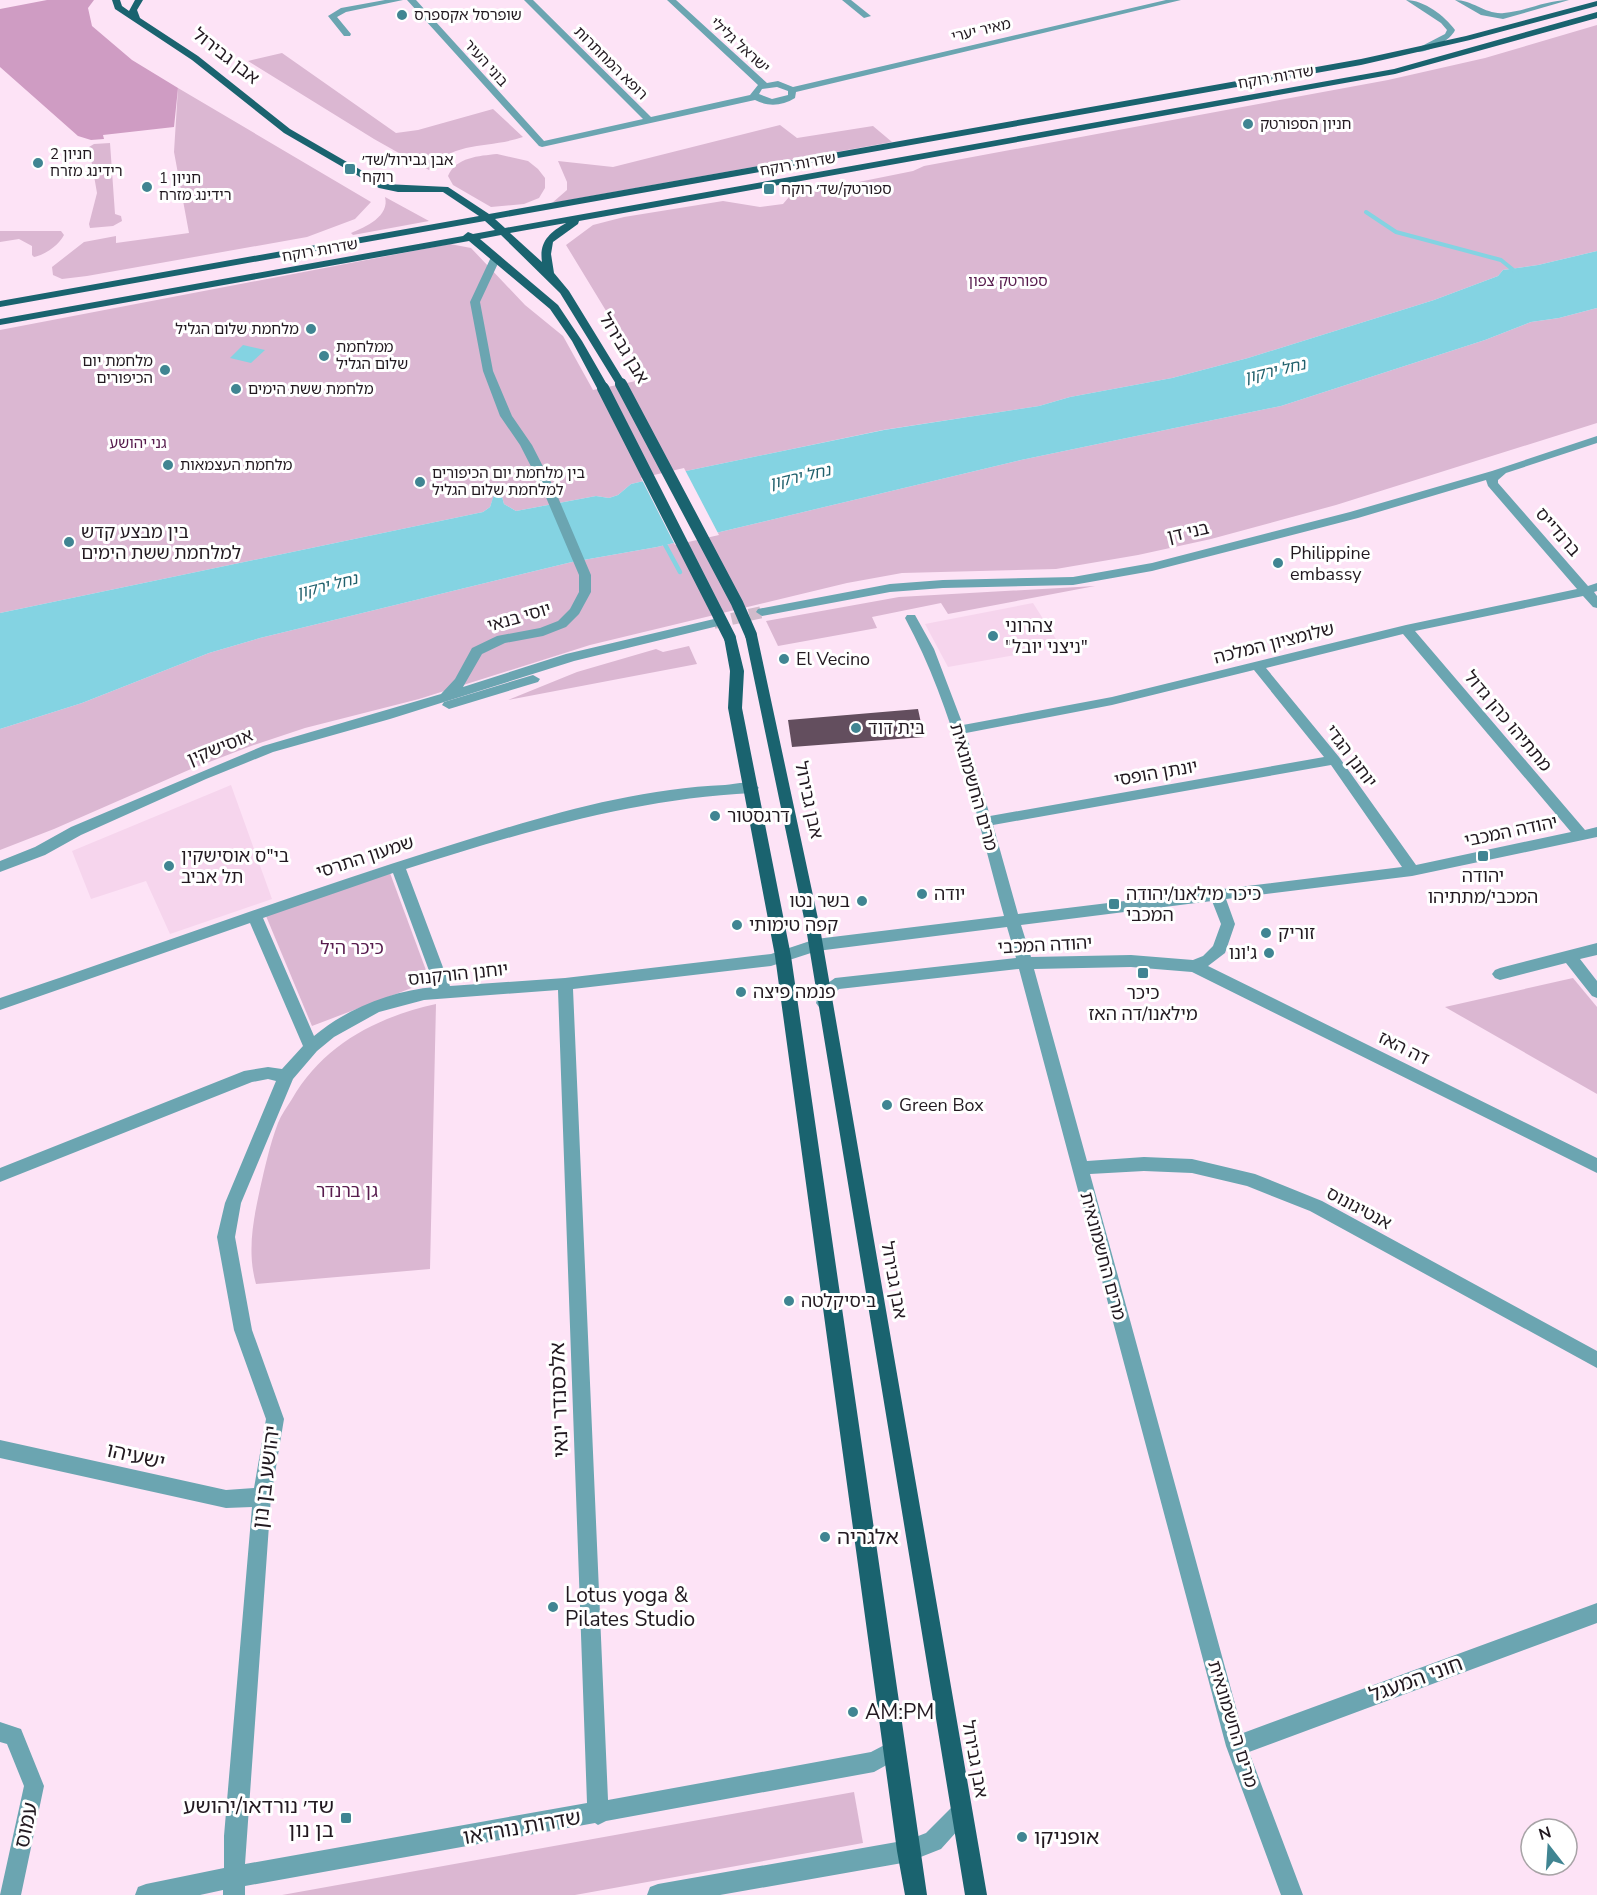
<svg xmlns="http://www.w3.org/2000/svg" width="1597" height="1895" font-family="'Nunito Sans','Noto Sans Hebrew',sans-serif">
<rect width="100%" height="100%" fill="#fde3f6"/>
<g fill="#f6d5ed">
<path d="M1033,603l28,44 -113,20 -23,-43z"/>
<path d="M231,785l41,114 -102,35 -24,-53 -55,18 -19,-48z"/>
</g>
<g fill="#dbb7d2">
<path d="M1597,25v226l-59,14 -35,5 -5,6 -64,24 -186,58 -76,20 -102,19 -31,9 -156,24 -197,41 -55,13 -13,11 -9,3 -13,-2 -80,15 -12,-7 -6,-21 -8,24 -7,5 -483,101v-283l450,-86 21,4 54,57 38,31 30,54 43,-9 -3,-6 6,-10 -73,-120 27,-20 31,-8 99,-16 37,6 23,-3 6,-7 10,-3 114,-23 11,-5 464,-86 97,-22z"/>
<path d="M282,53l114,80 22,-3 75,-21 30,28c-34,12 -70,3 -94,33l-55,-31 -126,-78z"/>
<path d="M178,88l193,114 -16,17 -48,18 -220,39 -25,3 -9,-4 -1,-8 32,-25 32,-6v7l73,-10 -15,-81z"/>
<path d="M780,125l17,13 76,-12 19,16 -340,61 15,-13v-8l-9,-21 55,6z"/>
<path d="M110,143l5,71 6,2 1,5 -9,5 -23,2 -1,-4 8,-31 -8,-46 5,-3z"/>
<path d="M497,154l31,7 10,8 7,9v10l-6,10 -15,6 -33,3 -38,-22 -5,-9c8,-19 31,-20 49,-22z"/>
<path d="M385,197l44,24 -76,14 -2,-2c15,-6 39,-17 34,-36z"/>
<path d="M0,231h61l3,4c-5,10 -19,20 -30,22l-2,-2v-9l-13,-7 -19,3z"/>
<path d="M1597,308v115l-261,82 -125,34 -73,16 -82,14 -154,4 -55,10 -257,62 -171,54 -114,29 -54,18 -60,23 -137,60 -54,21v-121l82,-26 127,-50 51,-15 312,-76 85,-15 364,-87 260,-54 204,-66 46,-18 28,-4z"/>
<path d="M1095,586l-147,28 -7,-11 -69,14 5,11 -99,18 -12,-25 133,-24z"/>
<path d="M689,646l8,18 -189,36 69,-28 79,-23 7,3z"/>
<path d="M390,873l40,108 -118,45 -46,-110z"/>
<path d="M1573,978l24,29v87l-152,-87z"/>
<path d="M436,1004l-6,265 -174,15c-9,-32 -3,-63 4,-95 5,-22 10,-45 18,-66 3,-8 9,-16 14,-24 31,-54 85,-82 144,-95z"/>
<path d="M854,1792l9,51 -288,52h-293z"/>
</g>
<path fill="#cf9cc3" d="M47,0h47l-6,8 4,18 40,34 46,28 -4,39 -71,8 1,4 -13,1 -13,-4 -78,-69v-58z"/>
<g fill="#84d3e2">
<path d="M1597,251v57l-38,10 -28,4 -46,18 -204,66 -260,54 -364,87 -85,15 -312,76 -51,15 -127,50 -82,26v-116l483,-101 7,-5 8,-25 6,22 12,7 80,-15 13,2 9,-3 13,-11 55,-13 198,-41 155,-24 31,-9 102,-19 76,-20 186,-58 64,-24 5,-6 35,-5z"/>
<path d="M243,345l22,5 -14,13 -21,-5z"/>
</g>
<path fill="#fde3f6" d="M684,468l35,67 -44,10 -34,-67z"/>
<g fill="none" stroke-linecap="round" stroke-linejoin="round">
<path stroke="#84d3e2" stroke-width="4" d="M1366,212l30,20 105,28 16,13"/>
<path stroke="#84d3e2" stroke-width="4.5" d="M662,539l18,33"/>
</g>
<path fill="#634e5e" d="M918,709l6,28 -132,10 -4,-27z"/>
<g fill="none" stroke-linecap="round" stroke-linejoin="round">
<path stroke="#d1bbcb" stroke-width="12" stroke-dasharray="12 6" stroke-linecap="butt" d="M714,623l48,-11"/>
<g fill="#6ba5b1" fill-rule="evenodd">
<path d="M385,0h18l-57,12 -9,5 14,17 -1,2h-6l-16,-20 13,-8z"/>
<path d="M407,0h9l128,141 99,-22 -119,-119h9l118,117 99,-22 8,-10 -91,-85h9l91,83 11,-2 15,6 373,-87h15l-385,92 -1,6c-13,8 -27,9 -40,2l-213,47 -3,-1zM777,87l11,4v4l-16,4 -13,-5 3,-5z"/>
<path d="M842,0h9l20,16 -7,2z"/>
<path d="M1406,0c18,0 39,16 49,30 -4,10 -26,22 -37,22v-4l27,-14 2,-4 -6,-7z"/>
<path d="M1455,0c18,0 31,15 49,13 23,-2 42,-13 65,-13l-66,19 -22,-4z"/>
<path d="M492,255l9,2 -21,45 13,69 19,45 20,29 22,43 37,87v17l-12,22 -13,13 -23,9 -38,7 -23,11 -19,33 103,-33 148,-35 4,1 2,3 -2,3 -144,35 -184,58 -117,33 -67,27 -125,56 -36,20 -45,17v-11l35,-14 36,-20 192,-81 178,-52 14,-15 17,-31 25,-12 43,-8 18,-7 12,-12 9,-17v-17l-37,-87 -22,-43 -20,-29 -17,-45 -13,-69z"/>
<path d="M1597,436v7l-91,30 -8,7v3l90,103 9,-3v8l-3,1 3,4v12l-4,-1 -10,-11 -168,35 170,199 12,-3v10l-185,39 -186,23 9,25 -10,29 -17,13 389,192v15l-405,-201 -61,-5 -97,2 53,192 57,-4 48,2 63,15 67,27 275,150v17l-287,-157 -63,-25 -55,-13 -48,-2 -54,3 153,559 354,-130v20l-348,129 54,143h-22l-55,-149 -207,-777 -180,20 -6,6 -4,12h-10l-3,-4 5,-15 14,-10 181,-20 -9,-31 -190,24 -46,15 -198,23 35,811 263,-48 23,-12 7,3 3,7 -3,7 -27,15 -268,49 -8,4 -3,-2 -350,63v9h-22v-5l-23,5h-65l3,-8 8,-3 78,-16v-32l28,-329 -26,1 -226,-50v-18l226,50 28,-2 12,-69 -32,-89 -17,-93 8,-34 51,-122 -8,-2 -16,3 -252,100v-14l244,-97 24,-4 14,2 21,-23 -53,-123 -250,87v-12c147,-49 291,-103 438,-149 93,-29 189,-60 287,-64 10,-1 28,-6 34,3l-7,5c-120,6 -232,40 -346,76l44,117 115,-8 206,-24 45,-15 188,-23c-28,-100 -49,-206 -99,-298l2,-3h8l19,34 29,76 149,-28 294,-72 171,-36 -89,-103 -2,-6 -128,38 -206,53 -79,14 -130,3 -53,4 -128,24 -6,-4 2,-3 132,-25 53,-4 130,-3 79,-14 198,-51 142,-41zM1403,634l168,198 -155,33 -77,-108 -73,-89zM1254,670l70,87 -334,59 -24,-83 146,-28zM1331,765l71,102 -384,47 -25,-89zM393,873l42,114c-42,3 -89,22 -121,49l-51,-118zM1212,901l9,23 -8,22 -10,10 -10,4 -62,-5 -100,2 -10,-32zM558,990l29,813 -342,61 26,-367 13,-78 -32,-89 -17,-93 6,-34 52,-124 24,-28 17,-14 45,-25 45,-12z"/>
<path d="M533,675l7,4 -2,3 -89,27 -7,-4 2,-3z"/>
<path d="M1597,943v12l-17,4 17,22v17l-5,-2 -26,-33 -66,17 -5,-2 -3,-4 3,-4 5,-2z"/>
<path d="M0,1722l21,7 23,57 -23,109h-21l24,-109 -17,-42 -7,-2z"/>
<path d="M961,1801l7,4 4,7 -4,7 -27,30 -33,13 -188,33h-73l3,-8 8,-3 250,-44 18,-7 28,-28z"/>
</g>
<g fill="#1a636f" fill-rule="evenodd">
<path d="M112,0h8l2,6 7,5 6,-11h8l-6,10 3,8 58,38 92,73 95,55 63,3 41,27 872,-155 105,-23 131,-35v5l-127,34 -109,25 -866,154 10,9 889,-159 203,-57v6l-202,56 -816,147 -1,3 -25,18 -2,12 3,19 15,18 57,93 -5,3 -5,-3 -56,-91 -59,-58 -21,4 78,66 24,36 27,47 -6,3 -6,-3 -25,-47 -22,-32 -81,-68 -469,84v-6l463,-83 5,-4 5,2 22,-4 -10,-9 -485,86v-6l479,-85 -36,-24h-45l-19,-4 -95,-55 -92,-73 -77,-51zM566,223c-17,10 -27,19 -24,39l-32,-29z"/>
<path d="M751,631l6,4 63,293 167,967h-22l-159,-967 -61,-293z"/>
<path d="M730,634l6,4 8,33 -2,37 49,248 136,939h-22l-8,-44 -122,-895 -47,-248 2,-37 -6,-33z"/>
</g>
<g stroke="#1a636f" stroke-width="12">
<path d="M621,384l116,219 14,32"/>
<path d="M603,388l127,250"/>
</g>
</g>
<g fill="#408592" stroke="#fff" stroke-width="2">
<circle cx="402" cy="15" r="6"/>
<circle cx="1248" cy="124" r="6"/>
<circle cx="38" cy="163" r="6"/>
<rect x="344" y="163" width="12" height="12" rx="3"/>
<circle cx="147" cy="187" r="6"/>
<rect x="763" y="183" width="12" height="12" rx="3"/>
<circle cx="311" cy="329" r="6"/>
<circle cx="324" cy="356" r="6"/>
<circle cx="165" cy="370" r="6"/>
<circle cx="236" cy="389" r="6"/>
<circle cx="168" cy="465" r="6"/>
<circle cx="420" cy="482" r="6"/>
<circle cx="69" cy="542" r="6"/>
<circle cx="1278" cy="563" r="6"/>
<circle cx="993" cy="636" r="6"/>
<circle cx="784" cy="659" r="6"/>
<circle cx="856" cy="728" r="6"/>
<circle cx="715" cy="816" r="6"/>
<rect x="1477" y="850" width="12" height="12" rx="3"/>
<circle cx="169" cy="866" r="6"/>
<circle cx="922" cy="894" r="6"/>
<circle cx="862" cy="901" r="6"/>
<rect x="1108" y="898" width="12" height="12" rx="3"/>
<circle cx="737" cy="925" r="6"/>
<circle cx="1266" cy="933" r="6"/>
<circle cx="1269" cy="953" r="6"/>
<rect x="1137" y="967" width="12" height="12" rx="3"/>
<circle cx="741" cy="992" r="6"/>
<circle cx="887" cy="1105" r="6"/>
<circle cx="789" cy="1301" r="6"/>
<circle cx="825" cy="1537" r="6"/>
<circle cx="553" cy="1607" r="6"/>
<circle cx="853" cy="1712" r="6"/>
<rect x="340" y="1812" width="12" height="12" rx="3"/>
<circle cx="1022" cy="1837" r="6"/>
</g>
<g text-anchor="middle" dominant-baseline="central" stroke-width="6" stroke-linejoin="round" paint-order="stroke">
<g font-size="15" fill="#221920" stroke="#fff" text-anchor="start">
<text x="414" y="15">שופרסל אקספרס</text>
<text x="1260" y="124">חניון הספורטק</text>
<text x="50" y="154">2 חניון<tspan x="50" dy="17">רידינג מזרח</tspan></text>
<text x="362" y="160">אבן גבירול/שד׳<tspan x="362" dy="17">רוקח</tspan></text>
<text x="159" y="178">1 חניון<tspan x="159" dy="17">רידינג מזרח</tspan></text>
<text x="781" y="189">ספורטק/שד׳ רוקח</text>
<text x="299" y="329" text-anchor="end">מלחמת שלום הגליל</text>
<text x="336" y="347">ממלחמת<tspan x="336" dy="17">שלום הגליל</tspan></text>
<text x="153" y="361" text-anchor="end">מלחמת יום<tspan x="153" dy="17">הכיפורים</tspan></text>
<text x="248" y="389">מלחמת ששת הימים</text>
<text x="180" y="465">מלחמת העצמאות</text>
<text x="432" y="473">בין מלחמת יום הכיפורים<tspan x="432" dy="17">למלחמת שלום הגליל</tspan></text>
</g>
<g font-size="15" fill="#221920" stroke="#fff">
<text transform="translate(981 30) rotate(-13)">מאיר יערי</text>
<text transform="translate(740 45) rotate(42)">ישראל גלילי</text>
<text transform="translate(486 63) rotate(48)">בוני העיר</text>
<text transform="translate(611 63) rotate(45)">רופא המחתרות</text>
<text transform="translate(1276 77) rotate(-10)">שדרות רוקח</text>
<text transform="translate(798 164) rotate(-10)">שדרות רוקח</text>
<text transform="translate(320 250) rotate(-10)">שדרות רוקח</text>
</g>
<g font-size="15" fill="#571b4d" stroke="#fff">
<text x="1008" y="281">ספורטק צפון</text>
<text x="138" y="443">גני יהושע</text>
</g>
<g font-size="16" font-style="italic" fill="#20606c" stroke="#fff">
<text transform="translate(1275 371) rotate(-13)">נחל ירקון</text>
<text transform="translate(800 477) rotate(-13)">נחל ירקון</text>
<text transform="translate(327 586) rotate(-14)">נחל ירקון</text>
</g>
<g font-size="18" fill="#221920" stroke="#fff">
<text transform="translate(226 56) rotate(38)">אבן גבירול</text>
<text transform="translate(624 348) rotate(59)">אבן גבירול</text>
<text transform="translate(1188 532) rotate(-13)">בני דן</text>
<text transform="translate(1558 532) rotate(49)">ברנדייס</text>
<text transform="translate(519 617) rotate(-16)">יוסי בנאי</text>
<text transform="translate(1274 643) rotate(-14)">שלומציון המלכה</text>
<text transform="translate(1508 721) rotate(50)">מתתיהו כהן גדול</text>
<text transform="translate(220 747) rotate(-22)">אוסישקין</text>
<text transform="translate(1351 756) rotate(53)">יוחנן הגדי</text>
<text transform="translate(1156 773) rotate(-10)">יונתן הופסי</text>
<text transform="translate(974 787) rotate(74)">מרים החשמונאית</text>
<text transform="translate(809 800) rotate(78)">אבן גבירול</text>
<text transform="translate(1511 831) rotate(-12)">יהודה המכבי</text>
<text transform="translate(365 857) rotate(-18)">שמעון התרסי</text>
<text transform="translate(1045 945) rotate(-3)">יהודה המכבי</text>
<text transform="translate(458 974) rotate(-6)">יוחנן הורקנוס</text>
<text transform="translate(1404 1048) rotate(26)">דה האז</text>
<text transform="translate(1359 1208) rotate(28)">אנטיגונוס</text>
<text transform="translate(1103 1256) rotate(75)">מרים החשמונאית</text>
<text transform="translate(894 1280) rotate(80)">אבן גבירול</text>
<text transform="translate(1233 1724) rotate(73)">מרים החשמונאית</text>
<text transform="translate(975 1759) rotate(80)">אבן גבירול</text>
</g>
<g font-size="18" fill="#221920" stroke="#fff" text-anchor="start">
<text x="81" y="532">בין מבצע קדש<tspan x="81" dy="21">למלחמת ששת הימים</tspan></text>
<text x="1290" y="553">Philippine<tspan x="1290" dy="21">embassy</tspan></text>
<text x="1005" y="626">צהרוני<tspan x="1005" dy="21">"ניצני יובל"</tspan></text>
<text x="796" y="659">El Vecino</text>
<text x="868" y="728">בית דוד</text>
<text x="727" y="816">דרגסטור</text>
<text x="181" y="856">בי"ס אוסישקין<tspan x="181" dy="21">תל אביב</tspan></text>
<text x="1483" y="876" text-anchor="middle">יהודה<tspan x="1483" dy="21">המכבי/מתתיהו</tspan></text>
<text x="934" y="894">יודה</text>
<text x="1126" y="894">כיכר מילאנו/יהודה<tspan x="1126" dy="21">המכבי</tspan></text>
<text x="850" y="901" text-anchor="end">בשר נטו</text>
<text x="749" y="925">קפה טימותי</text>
<text x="1278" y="933">זוריק</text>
<text x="1257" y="953" text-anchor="end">ג'ונו</text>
<text x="753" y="992">פנמה פיצה</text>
<text x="1143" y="993" text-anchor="middle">כיכר<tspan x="1143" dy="21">מילאנו/דה האז</tspan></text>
<text x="899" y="1105">Green Box</text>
<text x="801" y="1301">ביסיקלטה</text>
</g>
<g font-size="18" fill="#571b4d" stroke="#fff">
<text x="352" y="948">כיכר היל</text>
<text x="347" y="1191">גן ברנדר</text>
</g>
<g font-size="21" fill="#221920" stroke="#fff">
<text transform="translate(559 1400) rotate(-92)">אלכסנדר ינאי</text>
<text transform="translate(136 1456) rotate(13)">ישעיהו</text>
<text transform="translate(266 1477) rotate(-83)">יהושע בן נון</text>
<text transform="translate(1416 1679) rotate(-20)">חוני המעגל</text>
<text transform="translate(26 1825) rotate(-78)">עמוס</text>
<text transform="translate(522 1827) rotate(-10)">שדרות נורדאו</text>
</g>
<g font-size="21" fill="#221920" stroke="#fff" text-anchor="start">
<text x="837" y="1537">אלגריה</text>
<text x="565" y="1595">Lotus yoga &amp;<tspan x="565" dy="24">Pilates Studio</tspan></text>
<text x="865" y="1712">AM:PM</text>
<text x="334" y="1806" text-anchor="end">שד׳ נורדאו/יהושע<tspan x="334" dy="24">בן נון</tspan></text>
<text x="1034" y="1837">אופניקו</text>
</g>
</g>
<g transform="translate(1549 1847) rotate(343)"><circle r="28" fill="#ffffff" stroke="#a7a3a6" stroke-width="1.5"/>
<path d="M0-4.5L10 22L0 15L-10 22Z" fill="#408592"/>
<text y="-9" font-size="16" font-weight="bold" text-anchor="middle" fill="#221920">N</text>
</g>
</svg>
